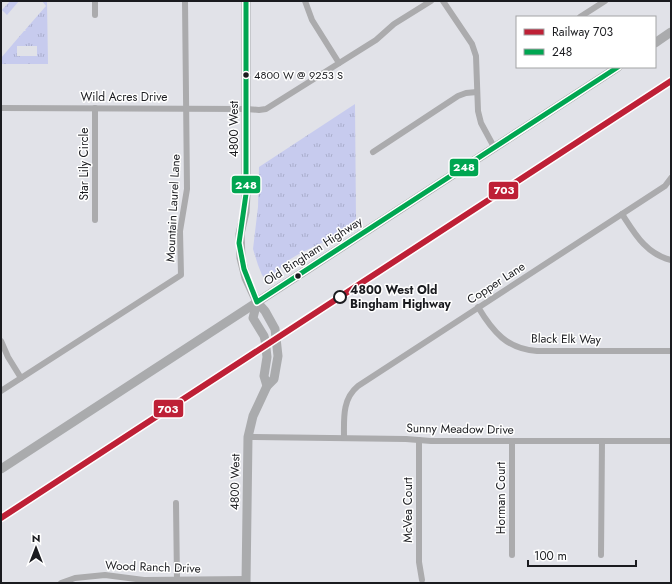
<svg xmlns="http://www.w3.org/2000/svg" width="672" height="584" font-family="Jost,sans-serif">
<defs>
<pattern id="grass-tufts" width="24" height="20" patternUnits="userSpaceOnUse"><rect width="24" height="20" fill="#c7cbee"/><path d="M3 7l-1-3M5 7V3M7 7l1-3M15 17l-1-3M17 17v-4M19 17l1-3" fill="none" stroke="#aaaecc"/></pattern>
</defs>
<rect width="100%" height="100%" fill="#e1e2e8"/>
<g fill="url(#grass-tufts)" fill-rule="evenodd">
<path d="M10,1h9l-12,14 -5,-5z"/>
<path d="M42,1h5l1,63h-47v-6l23,-27h2l-1,-1 21,-24zM17,46h20v10h-20z"/>
<path d="M355,104l1,117c-10,6 -19,14 -29,19 -14,8 -27,12 -41,22 -7,6 -11,16 -21,17l-3,-4 -4,-10 -5,-16 5,-42 1,-40z"/>
</g>
<g fill="none" stroke-linecap="round" stroke-linejoin="round">
<g stroke="#ababad" stroke-width="6">
<path d="M95,1v14"/>
<path d="M305,1l7,19 27,43"/>
<path d="M443,1l29,43 4,12 2,55 3,12 13,24"/>
<path d="M580,17l25,-16"/>
<path d="M1,108l245,1 13,1 7,-1 110,-69 18,-16 37,-23"/>
<path d="M373,152l85,-56 8,-3 11,-1"/>
<path d="M622,214c13,20 24,40 49,46"/>
<path d="M95,220v-112"/>
<path d="M478,307c15,25 29,42 59,44h134"/>
<path d="M1,341l7,16 13,21"/>
<path d="M1,391l180,-116 -1,-44 7,-42 -2,-188"/>
<path d="M248,437l158,2 25,2h240"/>
<path d="M344,438c0,-19 -2,-39 14,-52l307,-200 6,-8"/>
<path d="M419,440v122l3,18"/>
<path d="M176,503l1,77"/>
<path d="M512,555v-114"/>
<path d="M601,555l1,-114"/>
<path d="M61,583l14,-5 30,-3 39,5 102,-1"/>
</g>
<g stroke="#aaabad" stroke-width="9">
<path d="M246,1v193l-1,18 -5,22 1,24 5,20 11,24 8,9 10,18 3,27 -4,23 -7,7 -14,30 -5,21 -2,146"/>
<path d="M655,43l16,-11"/>
<path d="M257,302l-4,16 11,18 1,4 2,17 -3,19 3,10"/>
<path d="M1,469l617,-402"/>
</g>
<g stroke="#fff" stroke-width="8">
<path id="bus-1" d="M246,1v193l-7,49 5,26 13,33 361,-235"/>
</g>
<use href="#bus-1" stroke="#00a651" stroke-width="5"/>
<g stroke="#fff" stroke-width="9">
<path id="rail-1" d="M1,518l670,-437"/>
</g>
<use href="#rail-1" stroke="#be2036" stroke-width="6"/>
</g>
<g fill="#1a1b1f" stroke="#fff" stroke-width="1.5">
<circle cx="246" cy="75" r="3.5"/>
<circle cx="298" cy="276" r="3.5"/>
</g>
<circle fill="#fff" stroke="#1a1b1f" stroke-width="2" cx="340" cy="297" r="6"/>
<g text-anchor="middle" dominant-baseline="central" stroke-width="3" stroke-linejoin="round" paint-order="stroke">
<g font-size="11" fill="#1a1b1f" stroke="#fff" text-anchor="start">
<text x="254" y="75">4800 W @ 9253 S</text>
</g>
<g font-size="12" fill="#1a1b1f" stroke="#fff">
<text x="124" y="97">Wild Acres Drive</text>
<text transform="translate(234 129) rotate(-90)">4800 West</text>
<text transform="translate(84 164) rotate(-90)">Star Lily Circle</text>
<text transform="translate(173 208) rotate(-87)">Mountain Laurel Lane</text>
<text transform="translate(313 251) rotate(-33)">Old Bingham Highway</text>
<text transform="translate(496 283) rotate(-33)">Copper Lane</text>
<text transform="translate(566 339) rotate(1)">Black Elk Way</text>
<text transform="translate(460 429) rotate(1)">Sunny Meadow Drive</text>
<text transform="translate(235 482) rotate(-89)">4800 West</text>
<text transform="translate(501 498) rotate(-90)">Horman Court</text>
<text transform="translate(408 510) rotate(-90)">McVea Court</text>
<text transform="translate(153 567) rotate(2)">Wood Ranch Drive</text>
</g>
<g font-size="12" font-weight="bold" fill="#1a1b1f" stroke="#fff" text-anchor="start">
<text x="350" y="290">4800 West Old<tspan x="350" dy="14">Bingham Highway</tspan></text>
</g>
</g>
<g stroke="#fff" stroke-width="1.5">
<rect x="449" y="158" width="30" height="19" rx="4" fill="#00a651"/>
<rect x="231" y="175" width="30" height="19" rx="4" fill="#00a651"/>
<rect x="488" y="181" width="31" height="19" rx="4" fill="#be2036"/>
<rect x="153" y="399" width="31" height="19" rx="4" fill="#be2036"/>
</g>
<g font-size="11" text-anchor="middle" font-weight="bold" fill="#fff">
<text x="464" y="171">248</text>
<text x="246" y="189">248</text>
<text x="504" y="194">703</text>
<text x="168" y="413">703</text>
</g>
<rect width="672" height="584" fill="none" stroke="#1a1b1f" stroke-width="4"/>
<rect x="516" y="16" width="140" height="52" fill="#ffffff" stroke="#a3a4a5"/>
<rect x="524" y="29" width="20" height="6" fill="#be2036" stroke="#a3a4a5"/>
<text x="552" y="36" font-size="12" fill="#1a1b1f">Railway 703</text>
<rect x="524" y="49" width="20" height="6" fill="#00a651" stroke="#a3a4a5"/>
<text x="552" y="56" font-size="12" fill="#1a1b1f">248</text>
<g transform="translate(36 548)" stroke="#ffffff" stroke-width="3" paint-order="stroke">
<path d="M0-3L7 15L0 10L-7 15Z" fill="#1a1b1f"/>
<text y="-6" font-size="11" font-weight="bold" text-anchor="middle" fill="#1a1b1f">N</text>
</g>
<path d="M528 560v6h108v-6" fill="none" stroke="#1a1b1f" stroke-width="2"/>
<text x="534" y="560" font-size="12" fill="#1a1b1f" stroke="#ffffff" stroke-width="3" paint-order="stroke">100 m</text>
</svg>
